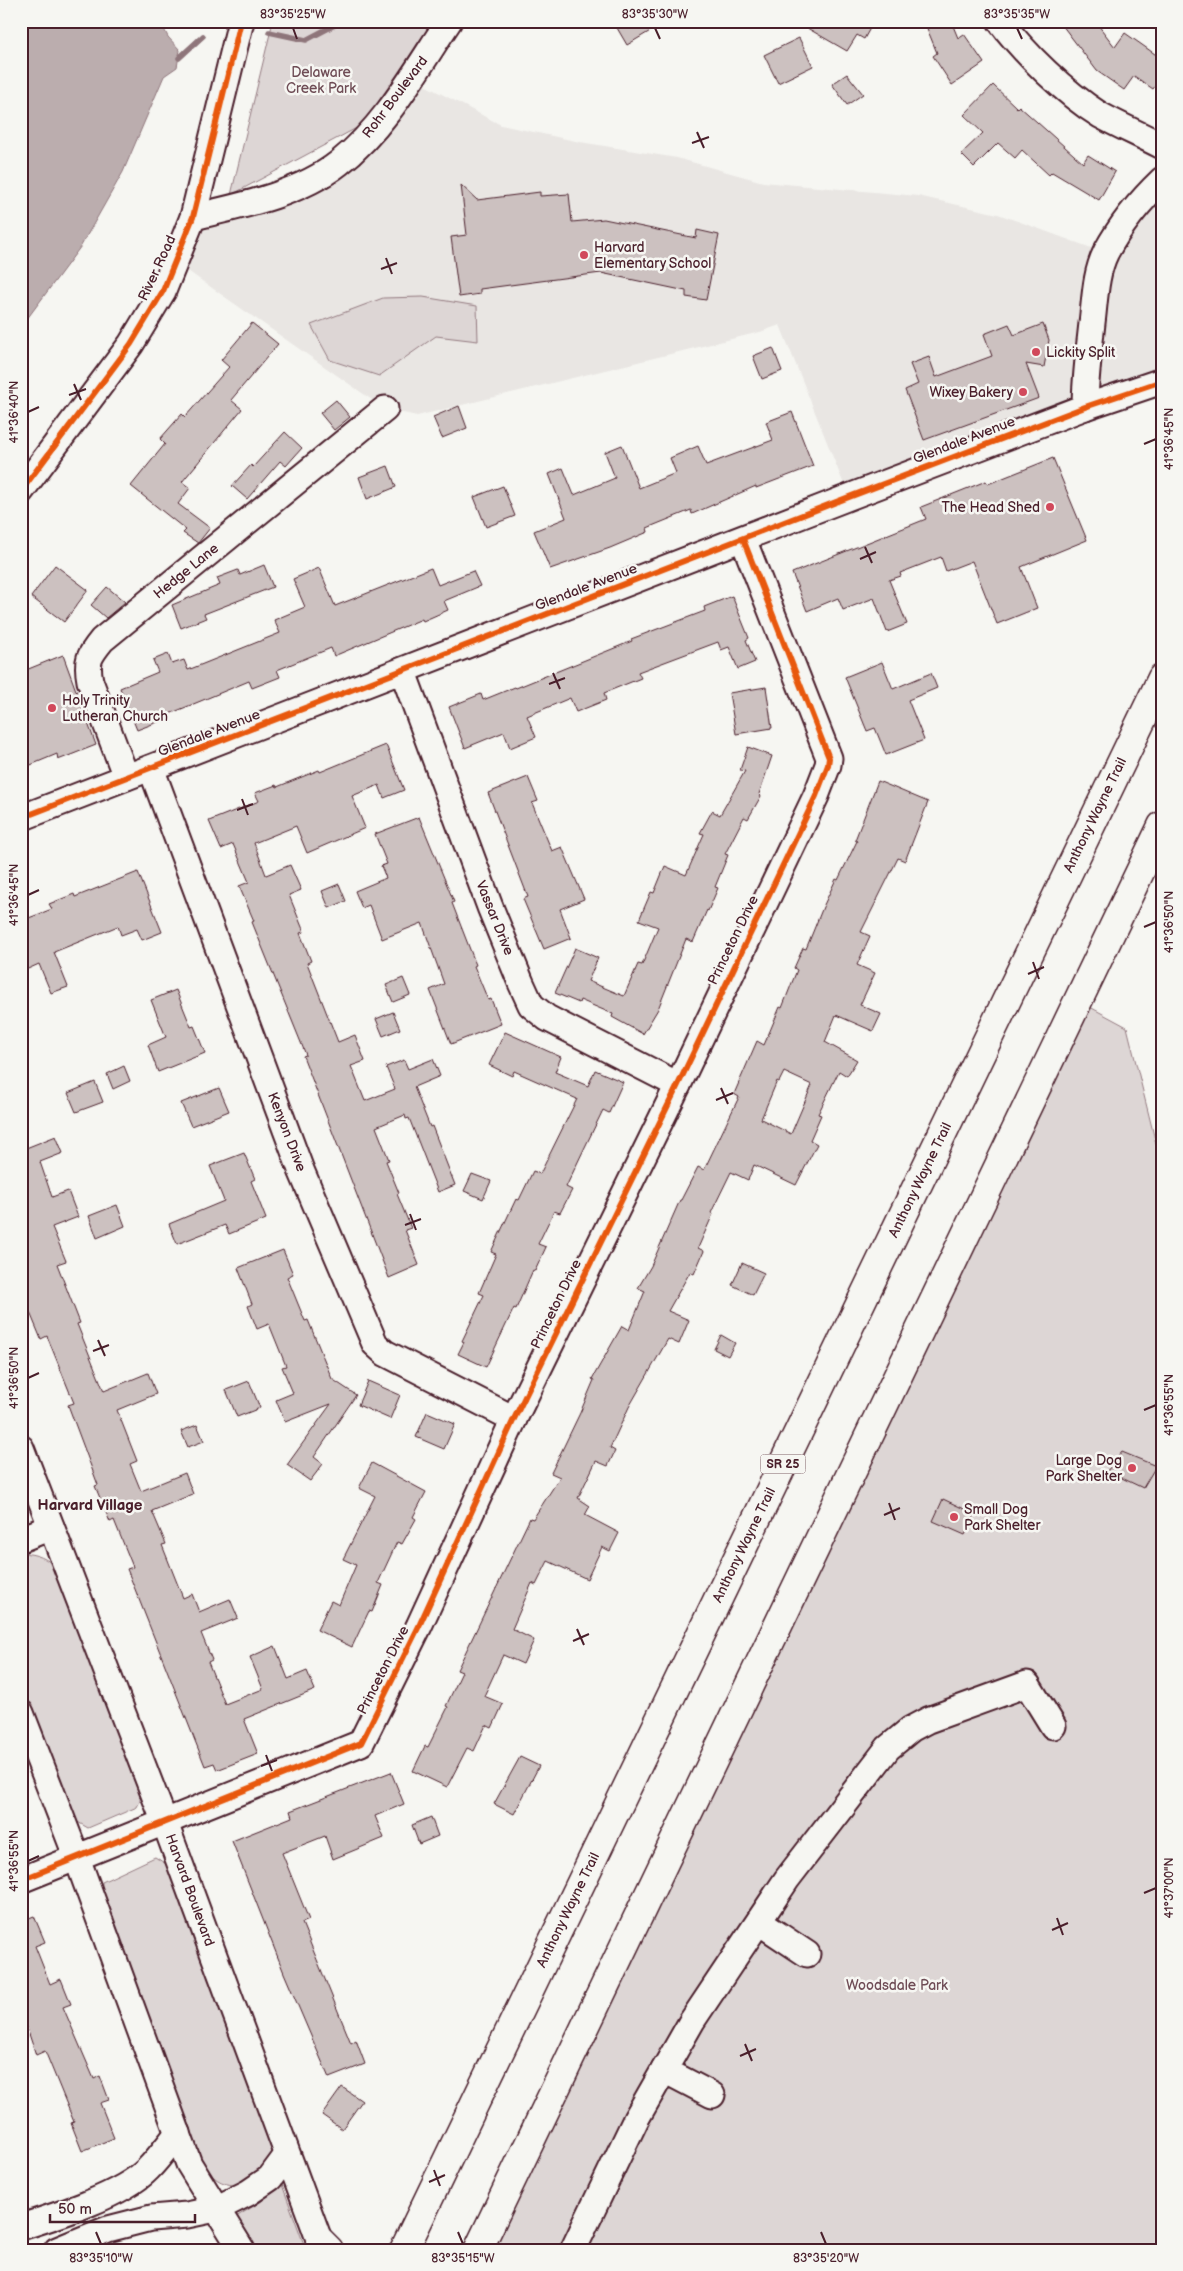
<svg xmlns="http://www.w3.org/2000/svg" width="1183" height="2271" font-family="'Balsamiq Sans',sans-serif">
<rect width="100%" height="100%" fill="#f6f6f2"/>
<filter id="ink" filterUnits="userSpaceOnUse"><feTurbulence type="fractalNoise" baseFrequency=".02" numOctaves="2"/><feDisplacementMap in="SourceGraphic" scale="10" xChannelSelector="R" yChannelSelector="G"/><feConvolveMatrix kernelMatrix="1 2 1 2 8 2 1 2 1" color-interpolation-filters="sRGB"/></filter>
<g filter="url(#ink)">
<path fill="#e9e6e3" d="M411,78l90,47 79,17 97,16 86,24 155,14 80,18 107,39 57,-73v201l-313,116 -69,-172 -20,7 -343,84 -32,-7 -210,-147 18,-45 146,-54z"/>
<g fill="#ddd6d5" stroke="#947a80">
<path d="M273,21h165l-74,103 -133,71z"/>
<path d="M423,297l54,9 1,35 -42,-5 -57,40 -49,-16 -19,-35 72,-27z"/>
<path d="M1077,1000l50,27 35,141v1082h-685z"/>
<path d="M21,1553c16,1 26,5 37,16l83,217 -1,15 -3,6 -49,21 -12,-7 -9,-13 -46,-122z"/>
<path d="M155,1857l11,7 10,10 99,270 -5,21 -30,21c-21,-2 -27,-7 -38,-24l-101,-266 1,-14z"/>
<path d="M281,2182l25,68h-48l-22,-33 26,-16z"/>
</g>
<path fill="#bbadae" stroke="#8e747a" d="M21,21h139l8,16 12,13 -3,17 -13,9 -41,96 -42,74 -60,81z"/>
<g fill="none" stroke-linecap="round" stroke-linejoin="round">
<g stroke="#8e747a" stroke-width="5.5">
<path d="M269,32l37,8 36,-19"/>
<path d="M179,58l24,-22"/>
</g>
</g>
<g fill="#ccc1c0" stroke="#4a1f2b" fill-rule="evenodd">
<path d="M613,21h54l-40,24z"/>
<path d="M795,21h79l-10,18 -7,-4 -10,16z"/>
<path d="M924,21h27l7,17 6,-4 20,29 -32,22 -19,-29 4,-3z"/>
<path d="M1059,21h36l20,26 10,-14 37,26v18l-9,12 -19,-13 -10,14 -27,-19z"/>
<path d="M799,38l14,28 -35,17 -14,-28z"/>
<path d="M847,74l16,20 -16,11 -15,-21z"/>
<path d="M993,85l24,23 2,-2 64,57 5,-8 27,17 -16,28 -47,-28 -3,3 -27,-25 -7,8 -17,-15 -24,24 -13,-13 22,-21 -19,-18z"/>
<path d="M461,185l16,15 63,-8v4l29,-2 3,28 32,-3 92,19 1,-8 22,5 -13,65 -20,-3v-6l-85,-18 -121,16v5l-21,3 -8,-60 16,-2z"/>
<path d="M252,323l26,21 -47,56 11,9 -60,73 8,6 -12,16 32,24 -12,15 -15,-10 3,-3 -55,-44 34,-42 -5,-5 22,-25 3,3 44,-50 -8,-7z"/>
<path d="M1009,324l5,11 29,-11 6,16 -5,27 -18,-3 13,34 -115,42 -19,-50 13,-6 -8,-20 19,-7 7,20 56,-21 -8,-22z"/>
<path d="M773,348l9,23 -20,8 -9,-23z"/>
<path d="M336,400l14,17 -16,13 -14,-17z"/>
<path d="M459,406l8,22 -25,10 -9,-21z"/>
<path d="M792,412l21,54 -57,22v-2l-64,28 -1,-4 -44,18 1,4 -38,16 -60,21 -16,-38 32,-13 -17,-44 14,-6 11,27 41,-17 -10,-26 17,-7 17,43 37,-15 -6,-15 28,-12 8,19 67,-25 -7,-18z"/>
<path d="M285,432l17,16 -16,18 -6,-5 -33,38 -15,-13 19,-21 2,2z"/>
<path d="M1053,458l34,82 -66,27 16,41 -40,16 -25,-63 -26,10 -5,-14 -41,16 1,3 -12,4 18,44 -20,8 -13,-34 -31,12 -5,-12 -31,13 -15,-38 134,-54 -5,-12 65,-26 2,3z"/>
<path d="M388,466l8,21 -29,12 -8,-22z"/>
<path d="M503,486l12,30 -29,11 -12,-30z"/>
<path d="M55,565l33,25 -24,32 -33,-25z"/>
<path d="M264,565l9,22 -69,27 2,4 -25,10 -9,-23 48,-20 -3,-7 21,-8 2,5z"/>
<path d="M319,568l16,38 96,-38 7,17 35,-14 7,15 -36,15 4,9 -25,11 -1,-2 -88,37 -3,-8 -54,22 3,7 -28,11 -3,-7 -87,36 1,3 -26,10 -17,-42 38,-16 -5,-12 15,-6 4,10 12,-4 4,10 92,-37 -6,-13 31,-13 -12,-28z"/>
<path d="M107,587l18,15 -19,16 -15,-13z"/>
<path d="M732,596l17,42 -3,2 9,22 -17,7 -9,-22 -8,3 -3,-8 -80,30 3,6 -37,15 2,7 -30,12 -6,-14 -43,18 9,21 -26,11 -6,-16 -39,16 -16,-41 32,-13 2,6 32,-13 1,1 116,-47 -1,-2 74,-28 -1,-4z"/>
<path d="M63,655l33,90 -38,15 -1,-6 -36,15v-97z"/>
<path d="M882,662l11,27 38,-16 6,15 -29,12 16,40 -38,15 -11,-27 -8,3 -22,-54z"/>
<path d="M766,687l6,41 -36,6 -7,-41z"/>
<path d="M386,745l18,45 -20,8 -5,-13 -27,11 13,32 -58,25 -11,-27 -42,17 12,32 24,-10 11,25 -12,5 15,37 -4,1 11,28 -4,2 31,79 17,-7 10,26 -14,5 14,35 30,-12 -9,-22 18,-7 4,9 25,-10 7,17 -26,11 16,40 2,-1 23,59 -17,7 -29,-74 -3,1 -1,-4 -29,12 13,33 -3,1 13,32 -2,1 14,34 -6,2 14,35 -30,13 -86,-222 3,-1 -54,-133 2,-1 -15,-35 10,-4 -16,-38 -12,5 -12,-28 50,-20 -4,-8 21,-8 1,2 42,-17 1,2z"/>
<path d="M748,747l24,9 -13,38 2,2 -13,23 -4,-2 -19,37 3,1 -13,32 3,1 -10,23 -1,-1 -14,32 -7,-3 -28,70 -15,25 -31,-17 1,-3 -33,-14 -1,3 -24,-10 20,-45 23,10 -10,23 36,15 14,-32 4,1 16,-38 -19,-7 12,-28 3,1 11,-27 21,9 18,-41 -4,-1 12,-22 8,4 25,-44 -5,-1z"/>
<path d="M528,777l10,24 -6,2 20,48 10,-4 22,52 -24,10 11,29 -27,11 -21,-50 5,-2 -40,-104z"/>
<path d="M878,781l50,21 -23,59 -7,-3 -37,74 9,4 -13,29 18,8 -15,32 21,9 -8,17 -37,-16 -11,27 32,18 -10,16 -8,-5 -21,43 3,1 -11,25 7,4 -21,41 -42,-20 -6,15 -17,-8 -20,41 2,1 -15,34 6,3 -10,23 -4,-2 -22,39 21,9 -10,24 -11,-5 -39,68 -19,41 5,3 -7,15 -12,-5 -18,37 12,8 -5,9 34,18 -9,18 -8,-4 -15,32 -39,-18 -12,24 -4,-2 -20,46 22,11 -11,24 -20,-9 -19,41 19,8 -11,24 -6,-3 -12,26 -7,-3 -20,39 -34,-16 12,-25 3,1 20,-40 -2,-1 16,-34 -5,-2 73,-152 3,1 27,-42 -9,-4 29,-60 14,-33 -2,-1 30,-53 7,4 16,-39 -7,-3 13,-22 29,-66h1l17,-33 6,3 35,-73 -5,-3 23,-53 7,4 16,-38 2,1 15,-38 -3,-2 9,-20 3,1 17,-42 13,-28 2,1 19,-39 -2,-1zM784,1072l28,13 -21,49 -30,-15 16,-38 2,1z"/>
<path d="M419,817l35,85 -2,1 24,62 -2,1 14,34 3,-1 10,25 -50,20 -21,-54 14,-6 -22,-61 -40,16 -13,-34 -7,3 -7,-17 31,-13 -5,-12 6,-2 -12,-30z"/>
<path d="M138,872l24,60 -20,8 -5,-11 -16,6 -3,-9 -64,26 14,35 -17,6 -12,-29 -18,8v-51l31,-12 -3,-5 25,-10 1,3z"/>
<path d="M339,884l7,17 -17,7 -7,-17z"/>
<path d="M403,978l7,17 -17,7 -7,-17z"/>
<path d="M176,990l15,37 3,-1 11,27 -47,19 -10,-27 18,-8 -15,-37z"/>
<path d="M393,1012l7,17 -17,7 -7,-17z"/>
<path d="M505,1032l56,25 -6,15 33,14 7,-16 28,12 -14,31 -6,-3 -18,37 -19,40 6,3 -12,23 -6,-2 -16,33 8,3 -11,24 -2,-1 -17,39 -2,-1 -28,59 -28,-13 6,-12 -2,-1 22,-46 -5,-2 17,-39 -5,-2 25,-53 3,1 14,-29 7,3 37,-75 -63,-28 -2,5 -23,-11z"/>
<path d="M124,1066l6,15 -17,8 -6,-15z"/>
<path d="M95,1082l8,20 -27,10 -8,-19z"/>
<path d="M219,1088l10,23 -38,15 -10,-23z"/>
<path d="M56,1136l7,17 -23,9 12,35 16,-6 10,26 -26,10 14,34 -9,3 23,59 -3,1 27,67 44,-18 8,21 -39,16 20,51 -7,3 11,27 44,-18 8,21 -41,17 14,33 -4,1 21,53 9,-4 7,18 31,-13 8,19 -37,15 11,27 -4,2 17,42 38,-15 -13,-32 25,-11 13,33 19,-8 8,19 -71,29 14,35 -41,16 -3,-7 -9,3 -78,-197 6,-2 -19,-47 -4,2 -15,-36 3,-1 -30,-80 6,-2 -27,-67 -6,3 -20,-48v-141z"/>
<path d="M244,1153l11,26 -4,2 15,38 -37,15 -4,-9 -48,19 -8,-20 55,-23 -14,-35z"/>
<path d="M472,1174l19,7 -8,18 -19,-8z"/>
<path d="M117,1205l8,21 -28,12 -8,-22z"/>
<path d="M283,1250l10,24 -6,3 18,44 3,-1 24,59 24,16 -42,62 9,7 -13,17 -23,-16 44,-61 -46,18 -9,-22 17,-7 -11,-26 4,-1 -17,-42 -12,5 -9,-23 4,-2 -14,-36z"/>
<path d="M742,1263l22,10 -11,22 -21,-10z"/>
<path d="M721,1335l14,8 -7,13 -14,-7z"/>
<path d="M249,1381l11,27 -23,9 -11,-27z"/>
<path d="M368,1381l32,14 -10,24 -32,-14z"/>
<path d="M427,1412l28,12 -11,25 -28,-12z"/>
<path d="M197,1425l7,16 -16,6 -7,-16z"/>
<path d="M1122,1452l34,14 -13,22 -36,-17z"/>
<path d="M372,1463l54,29 -13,25 3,2 -14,25 -5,-2 -19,41 5,2 -11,27 -3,-1 -17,36 -35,-17 14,-29 8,4 17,-40 -13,-6 32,-63 -16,-8z"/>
<path d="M943,1499l32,15 -10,21 -32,-14z"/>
<path d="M520,1757l19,9 -25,48 -20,-10z"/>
<path d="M391,1772l13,32 -29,12 9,22 -51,21 -8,-23 -43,17 27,67 -7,3 49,120 5,-3 9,24 -36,14 -45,-105 -52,-132 60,-24 -2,-6z"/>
<path d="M431,1817l7,19 -19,8 -7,-19z"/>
<path d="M21,1914l3,6 10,-4 11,26 -10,4 15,38 11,-5 10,25 -8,3 31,72 6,-3 9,24 -9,3 14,35 -32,13 -11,-28 3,-1 -29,-71 -9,4 -15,-45z"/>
<path d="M342,2087l20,14 -20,28 -20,-14z"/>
</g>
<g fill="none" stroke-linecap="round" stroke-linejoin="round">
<g stroke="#4a1f2b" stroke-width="29">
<g id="minor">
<path d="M1000,21c25,33 65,72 100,94 20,11 41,20 62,31"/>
<path d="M193,217c48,-11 107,-23 146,-54 47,-37 77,-93 110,-142"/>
<path d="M1085,407c0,-28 4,-55 7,-84 3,-23 3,-49 14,-71 14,-26 35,-52 56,-72"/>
<path d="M21,491l110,-147 32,-53 30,-74 48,-196"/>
<path d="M403,672l87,235 31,76 10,22 16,13 131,67"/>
<path d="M151,768l150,402 74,174 10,9 129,66"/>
<path d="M126,777l-36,-96c-4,-21 -1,-25 12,-41l283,-231"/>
<path d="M21,818l828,-321 236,-90 77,-26"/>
<path d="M21,1448l144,375 158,427"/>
<path d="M21,1539l30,-12"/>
<path d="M21,1713l56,145 112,306 53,86"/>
<path d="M21,1880l340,-137 58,-117 95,-207 164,-334 138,-289 12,-31 1,-7 -86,-219"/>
<path d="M759,1922l48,32"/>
<path d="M664,2070l48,25"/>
<path d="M21,2227c35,-11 102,-32 127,-58 11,-11 20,-24 30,-36"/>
<path d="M57,2250l51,-21 43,-11 36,-3 29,-6 32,-16 22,-15 17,-23"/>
<path d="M573,2250l63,-131 56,-98 95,-142 101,-131 23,-19 17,-9 99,-36 26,42"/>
</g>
</g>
<g stroke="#4a1f2b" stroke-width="31">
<g id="highway">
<path d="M320,2241l9,9"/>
<path d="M404,2250l758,-1572"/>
<path d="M478,2250l684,-1424"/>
</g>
</g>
<use href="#minor" stroke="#f6f6f2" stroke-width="25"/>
<use href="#highway" stroke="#f6f6f2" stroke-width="28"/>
<g stroke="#f6f6f2" stroke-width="9">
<g id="cycleway">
<path d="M21,491l110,-147 32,-53 30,-74 48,-196"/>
<path d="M21,818l828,-321 236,-90 77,-26"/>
<path d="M21,1880l340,-137 58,-117 95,-207 164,-334 138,-289 12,-31 1,-7 -86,-219"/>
</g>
</g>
<use href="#cycleway" stroke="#e8590c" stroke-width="6"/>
</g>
</g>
<path fill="none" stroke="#4a1f2b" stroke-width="2" d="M293,28l4,11M655,28l5,11M1017,28l5,11M697,132l7,16M692,143l17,-6M386,258l6,16M381,269l16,-6M74,384l7,16M69,395l17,-6M28,412l11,-5M1144,444l12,-5M865,547l7,16M860,559l16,-7M553,673l7,16M549,684l16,-6M242,799l6,16M237,810l16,-6M28,895l11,-5M1144,927l12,-5M1033,962l6,17M1028,974l16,-7M721,1088l7,16M716,1100l17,-7M410,1214l6,16M405,1225l16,-6M98,1340l7,16M93,1351l16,-6M28,1378l11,-5M1144,1410l12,-5M889,1503l6,17M884,1515l16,-7M577,1629l7,16M573,1641l16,-7M266,1755l6,16M261,1766l16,-6M28,1861l11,-5M1144,1893l12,-5M1057,1918l6,17M1052,1930l16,-7M745,2044l7,17M740,2056l16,-7M434,2170l6,16M429,2182l16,-7M96,2232l5,12M458,2232l5,12M821,2232l5,12"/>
<g fill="#d1495b" stroke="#f6f6f2" stroke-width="2">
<circle cx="584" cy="255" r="5"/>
<circle cx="1036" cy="352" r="5"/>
<circle cx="1023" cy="392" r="5"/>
<circle cx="1050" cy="507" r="5"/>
<circle cx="52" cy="708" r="5"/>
<circle cx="1132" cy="1468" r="5"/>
<circle cx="954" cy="1517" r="5"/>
</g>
<g text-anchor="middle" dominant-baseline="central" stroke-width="5" stroke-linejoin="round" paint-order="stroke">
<rect fill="#f6f6f2" stroke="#7e6067" stroke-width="1" x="760.5" y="1454.5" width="45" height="19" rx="4"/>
<g font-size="12" font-weight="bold" fill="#4a1f2b">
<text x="783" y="1464">SR 25</text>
</g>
<g font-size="14" fill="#6f4d56" stroke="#f6f6f2">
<text x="321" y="72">Delaware<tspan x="321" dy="16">Creek Park</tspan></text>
<text x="897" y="1985">Woodsdale Park</text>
</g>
<g font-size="14" fill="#4a1f2b" stroke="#f6f6f2">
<text transform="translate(395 97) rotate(-53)">Rohr Boulevard</text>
<text transform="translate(157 268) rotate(-65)">River Road</text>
<text transform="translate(964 440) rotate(-21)">Glendale Avenue</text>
<text transform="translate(186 571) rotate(-39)">Hedge Lane</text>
<text transform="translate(586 587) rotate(-21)">Glendale Avenue</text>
<text transform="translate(209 733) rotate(-21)">Glendale Avenue</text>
<text transform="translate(1095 815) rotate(-64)">Anthony Wayne Trail</text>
<text transform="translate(495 918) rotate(68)">Vassar Drive</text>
<text transform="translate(733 940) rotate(-64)">Princeton Drive</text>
<text transform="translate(287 1132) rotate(69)">Kenyon Drive</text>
<text transform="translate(920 1180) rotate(-64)">Anthony Wayne Trail</text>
<text transform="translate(556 1304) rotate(-64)">Princeton Drive</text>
<text transform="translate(744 1545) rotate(-64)">Anthony Wayne Trail</text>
<text transform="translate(383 1670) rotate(-63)">Princeton Drive</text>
<text transform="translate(190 1890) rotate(70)">Harvard Boulevard</text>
<text transform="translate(568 1910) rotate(-64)">Anthony Wayne Trail</text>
</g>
<g font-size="14" fill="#4a1f2b" stroke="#f6f6f2" text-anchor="start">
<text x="594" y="247">Harvard<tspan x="594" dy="16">Elementary School</tspan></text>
<text x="1046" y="352">Lickity Split</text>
<text x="1013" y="392" text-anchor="end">Wixey Bakery</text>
<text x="1040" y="507" text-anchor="end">The Head Shed</text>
<text x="62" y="700">Holy Trinity<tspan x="62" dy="16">Lutheran Church</tspan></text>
<text x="1122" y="1460" text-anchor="end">Large Dog<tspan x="1122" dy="16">Park Shelter</tspan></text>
<text x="964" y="1509">Small Dog<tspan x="964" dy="16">Park Shelter</tspan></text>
</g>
<g font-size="15" font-weight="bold" fill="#4a1f2b" stroke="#f6f6f2">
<text x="90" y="1505">Harvard Village</text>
</g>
</g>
<rect width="1183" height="2271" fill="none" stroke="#f6f6f2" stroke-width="55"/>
<path d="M50 2214v8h145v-8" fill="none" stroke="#4a1f2b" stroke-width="2.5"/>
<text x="58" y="2214" font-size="15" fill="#4a1f2b" stroke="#f6f6f2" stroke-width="4" paint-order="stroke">50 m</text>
<rect x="28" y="28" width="1128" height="2216" fill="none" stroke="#4a1f2b" stroke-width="2"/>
<g font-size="12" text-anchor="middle" fill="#4a1f2b">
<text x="293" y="18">83°35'25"W</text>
<text x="655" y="18">83°35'30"W</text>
<text x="1017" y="18">83°35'35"W</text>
<text transform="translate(14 412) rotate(-90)" y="4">41°36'40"N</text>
<text transform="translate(1169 439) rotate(-90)" y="4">41°36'45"N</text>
<text transform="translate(14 895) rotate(-90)" y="4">41°36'45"N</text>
<text transform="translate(1169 922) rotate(-90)" y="4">41°36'50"N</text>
<text transform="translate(14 1378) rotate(-90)" y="4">41°36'50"N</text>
<text transform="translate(1169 1405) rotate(-90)" y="4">41°36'55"N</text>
<text transform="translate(14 1861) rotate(-90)" y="4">41°36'55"N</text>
<text transform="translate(1169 1888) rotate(-90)" y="4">41°37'00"N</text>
<text x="101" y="2262">83°35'10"W</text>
<text x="463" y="2262">83°35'15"W</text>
<text x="826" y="2262">83°35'20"W</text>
</g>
</svg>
